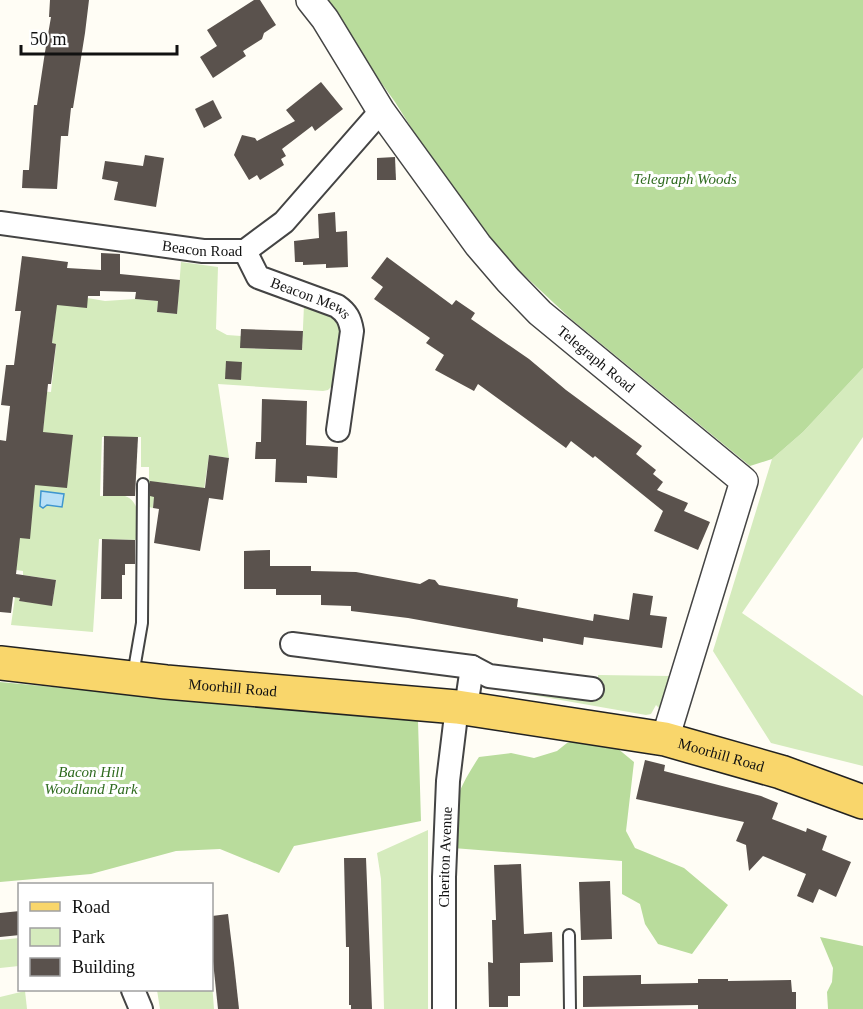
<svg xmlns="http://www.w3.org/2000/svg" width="863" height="1009" font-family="Georgia,serif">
<rect width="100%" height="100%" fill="#fffdf5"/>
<g fill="#d5ebbd">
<path d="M181,262l37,5 -2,62 11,6 14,1v12l61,2 2,-45c8,2 21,3 27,9 18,17 7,51 1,72l-4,4 -5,1 -105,-7 11,74 -20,-3 -6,42 -22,7 2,-19 -27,-3 -3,26 -4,-1v-40h-8v-30h-39l-2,59c8,0 18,-2 25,0 17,6 14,30 13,44l-39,-1 -6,93 -82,-7 4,-28 5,1 -1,3 33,4 4,-25 -33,-5v-4l-7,-1 9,-85h11l9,-72 -7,-22 13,1 5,-47 -4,-2 6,-50 47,8 30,-2 23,2 -1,11 20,2z"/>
<path d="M863,368v69l-121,176 121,83v70l-92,-23 -58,-92 59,-192 31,-27z"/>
<path d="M598,675l73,1 -12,32 -3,-3 -5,9 -5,1 -159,-28 110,7z"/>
<path d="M428,830v179h-44l-3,-130 -4,-26z"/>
<path d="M19,938v28l-19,2v-28z"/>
<path d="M212,983l2,26h-54l-3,-19h55z"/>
<path d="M25,991l2,18h-27v-12z"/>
</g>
<g fill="#b9dc9c">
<path d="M322,0h541v368l-60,64 -31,27 -22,7 -179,-147 -95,-89 -81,-128z"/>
<path d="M0,682l418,39 3,100 -127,25 -15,27 -59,-24 -44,2 -85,23 -91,8z"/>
<path d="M600,734l34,28 -8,69 9,17 49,20 44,37 -36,49 -34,-10 -13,-20 -5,-20 -18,-10v-33l-169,-13c0,-44 2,-54 26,-91l32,-4 23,5 23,-7 10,-8z"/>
<path d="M820,937l43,9v63h-35l-1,-17 5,-10 1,-14z"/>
</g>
<path fill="#b9e0f7" stroke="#3f96cf" stroke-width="1.5" d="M41,491l23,3 -2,13 -15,-2 -4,3 -3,-2z"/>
<g fill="#5a524d">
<path d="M50,0h39l-4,33 -12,75h-2l-3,28h-7l-4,53 -35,-1 1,-18h6l5,-65h3l8,-53 6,-35h-2z"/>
<path d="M254,0h6l16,25 -12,8 -2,6 -19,12 3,5 -33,22 -13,-21 17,-11 -10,-16z"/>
<path d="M321,82l22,27 -28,22 -3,-5 -30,23 4,7 -5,3 3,6 -24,15 -3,-5 -8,5 -15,-25 8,-20 13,3 2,3 38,-20 -9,-11z"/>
<path d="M213,100l9,18 -18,10 -9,-19z"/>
<path d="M145,155l19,3 -8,49 -42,-7 4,-18 -16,-3 3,-18 38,5z"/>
<path d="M395,157l1,23h-19v-22z"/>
<path d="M335,212l1,20 11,-1 1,36 -22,1v-4l-23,1v-3h-8l-1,-21 25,-3 -1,-24z"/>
<path d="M101,253l19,1v20l60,6 -3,34 -20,-2 1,-11 -23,-2 1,-7 -36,-1v5h-12l-1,12 -30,-3 -5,38 4,1 -5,40h-3l-5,48 30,3 -6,53 -32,-3 -5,54 -10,-1 -4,36 40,6 -4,26 -33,-5 1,-3 -7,-1 -2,16 -11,-1v-172l6,1 4,-35 -9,-1 5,-40h8l7,-54h-6l7,-55 46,6 -1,6 34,2z"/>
<path d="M387,257l65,48 4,-5 19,13 -4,6 58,40 37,31 76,56 -6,8 20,16 -3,4 10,8 -6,8 31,13 -4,8 26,11 -12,28 -44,-19 9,-20 -68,-55 -2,2 -22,-17 -5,7 -88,-64 -4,7 -39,-21 9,-15 -18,-12 4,-5 -56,-39 9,-12 -12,-9z"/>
<path d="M241,329l62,2 -1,19 -62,-2z"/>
<path d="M226,361l16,1 -1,18 -16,-1z"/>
<path d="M262,399l45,2 -1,44 32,2 -1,31 -30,-2v7l-32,-1 1,-23h-21l1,-17h5z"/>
<path d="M104,436l34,1 -3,59h-32z"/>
<path d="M209,455l20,3 -6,42 -14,-2 -9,53 -46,-8 5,-34 -6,-1 1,-11 -4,-1v-15l55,7z"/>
<path d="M102,539l33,1v24h-10v11h-3v24h-21z"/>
<path d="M270,550v16h41v5l45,1 64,12 9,-5 6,1 4,5 79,14 -1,8 76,14 1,-7 35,6 4,-27 20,3 -3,19 17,2 -5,31 -78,-11 -1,8 -34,-6 -6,-1v4l-135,-24 -57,-7v-5l-30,-1v-10h-45v-6h-32v-38z"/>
<path d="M645,760l20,5 -1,6 97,25 17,7 -6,16 34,13 1,-4 20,8 -5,14 29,12 -15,35 -17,-8 -6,14 -16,-7 9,-22 -43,-18 -14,15 -3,-26 -10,-4 8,-19 -108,-23z"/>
<path d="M344,858h22l6,151h-21v-4h-2v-58h-3z"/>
<path d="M521,864l3,70 28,-2 1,30 -33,1v33h-12v11h-19l-1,-45 5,1 -1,-43h4l-2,-55z"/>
<path d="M610,881l2,58 -31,1 -2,-58z"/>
<path d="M20,911v24l-20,2v-24z"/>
<path d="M228,914l6,49 5,46h-21l-6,-57v-36z"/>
<path d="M641,975v9l57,-1v-4h30v2l63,-1 1,12h4v17h-98v-4l-115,2v-31z"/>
</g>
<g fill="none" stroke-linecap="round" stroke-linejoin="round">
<g stroke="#444" stroke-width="14">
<g id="service">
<path d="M133,675l9,-52 1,-139"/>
<path d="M569,935l1,74"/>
</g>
</g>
<g stroke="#444" stroke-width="26">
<g id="minor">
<path id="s1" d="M0,223l203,28h42l39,-29 97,-111"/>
<path id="s2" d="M245,251l13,26 79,29c10,7 13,13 15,25l-14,99"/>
<path d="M292,644l180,23 17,9 103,13"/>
<path d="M466,708l6,-41"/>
<path d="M133,990l8,19"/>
<path id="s3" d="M444,1009v-132l4,-96 9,-74"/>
</g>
</g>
<g stroke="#444" stroke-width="30">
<g id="tertiary">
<path id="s4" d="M310,0l15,19 56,92 97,134 30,35 32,33 204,168 -79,258"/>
</g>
</g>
<g stroke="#222" stroke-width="36">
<g id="primary">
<path id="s5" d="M0,663l166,19 291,25 208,32 116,33 82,30"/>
</g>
</g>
<use href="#service" stroke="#fff" stroke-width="10"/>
<use href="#minor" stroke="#fff" stroke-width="22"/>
<use href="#tertiary" stroke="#fff" stroke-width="27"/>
<use href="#primary" stroke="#f9d66b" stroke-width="33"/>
</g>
<g text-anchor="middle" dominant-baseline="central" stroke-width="6" stroke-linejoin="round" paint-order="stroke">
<g font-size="15" font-style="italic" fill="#2f6b1f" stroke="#fff">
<text x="685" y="179">Telegraph Woods</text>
<text x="91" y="772">Bacon Hill<tspan x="91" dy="17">Woodland Park</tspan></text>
</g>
<g font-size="15" fill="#111" stroke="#fff">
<text stroke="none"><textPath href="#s1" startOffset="204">Beacon Road</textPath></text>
<text stroke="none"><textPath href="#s2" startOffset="86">Beacon Mews</textPath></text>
<text stroke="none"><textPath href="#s4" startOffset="462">Telegraph Road</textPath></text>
<text stroke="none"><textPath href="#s5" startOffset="234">Moorhill Road</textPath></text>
<text stroke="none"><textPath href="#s5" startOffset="728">Moorhill Road</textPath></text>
<text stroke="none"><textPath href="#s3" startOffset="152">Cheriton Avenue</textPath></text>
</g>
</g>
<rect x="18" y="883" width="195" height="108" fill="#ffffff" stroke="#a0a0a0" stroke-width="1.5"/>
<rect x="30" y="902" width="30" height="9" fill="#f9d66b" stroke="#a0a0a0" stroke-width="1.5"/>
<text x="72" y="913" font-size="18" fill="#111111">Road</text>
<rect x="30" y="928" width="30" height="18" fill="#d5ebbd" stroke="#a0a0a0" stroke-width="1.5"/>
<text x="72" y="943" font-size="18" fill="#111111">Park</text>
<rect x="30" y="958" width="30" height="18" fill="#5a524d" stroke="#a0a0a0" stroke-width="1.5"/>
<text x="72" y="973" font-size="18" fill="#111111">Building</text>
<path d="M21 45v9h156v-9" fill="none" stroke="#111111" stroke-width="3"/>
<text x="30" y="45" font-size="18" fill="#111111" stroke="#ffffff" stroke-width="4.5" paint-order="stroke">50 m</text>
</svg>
